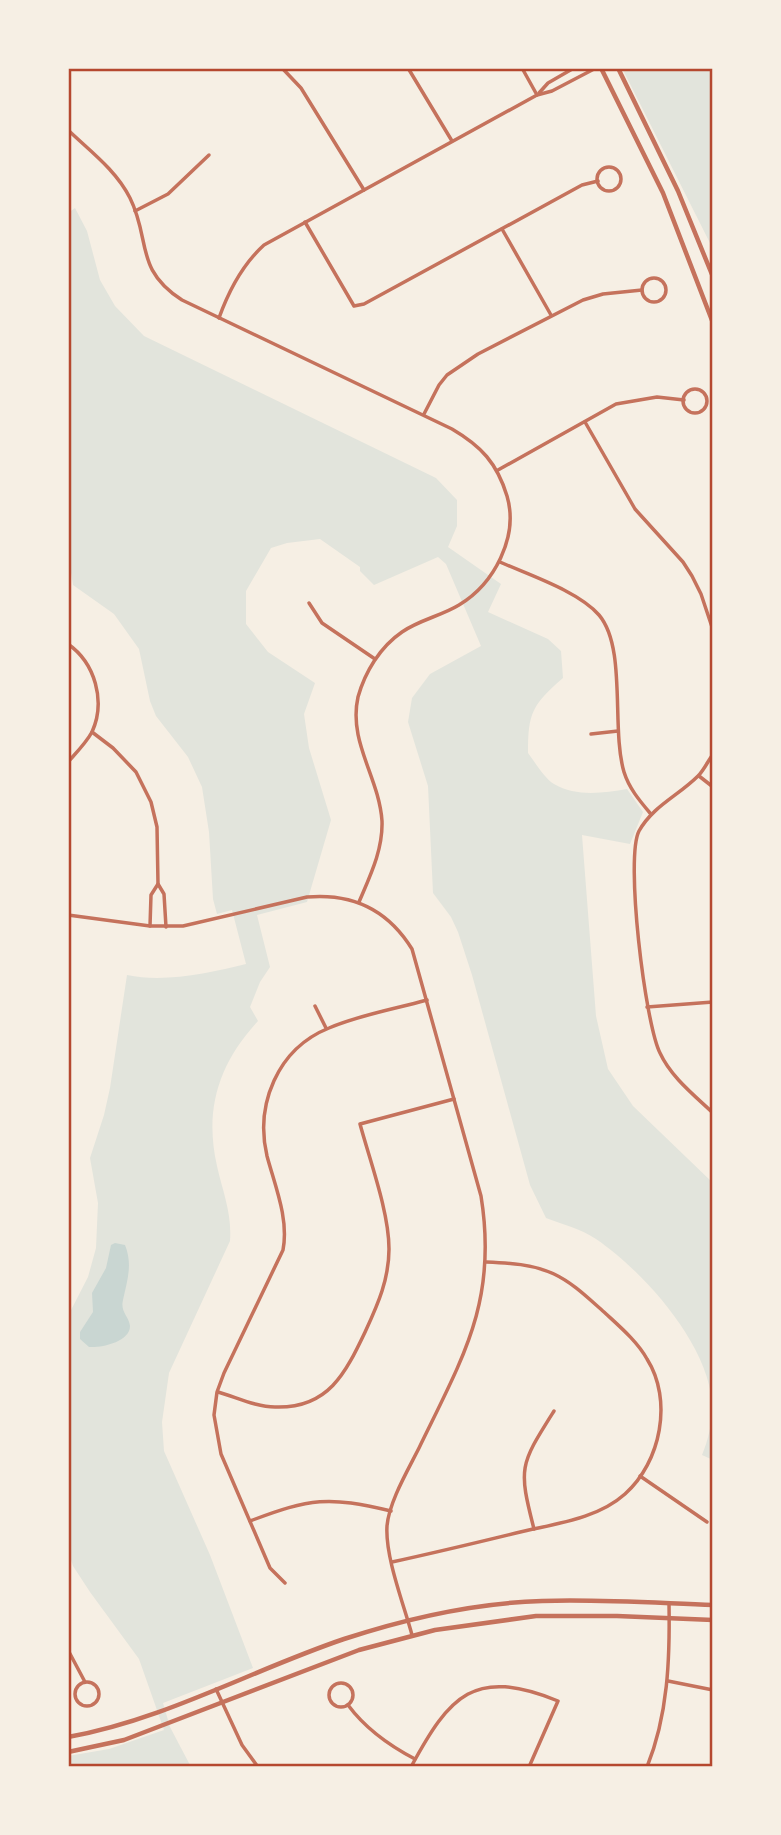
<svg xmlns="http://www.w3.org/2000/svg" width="781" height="1835" font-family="'Alegreya Sans',sans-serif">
<rect width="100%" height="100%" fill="#f6efe4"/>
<g fill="#e2e4dc">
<path d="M622,68h91v181z"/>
<path d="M75,208l12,23 13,49 15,26 29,30 292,142 21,22v26l-9,21 53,37 -13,28 60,27 13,12 2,27c-31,27 -35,35 -35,75 7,9 16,25 26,31 22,13 49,9 73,5l16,23 -13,32 -48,-9 14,181 12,53 25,37 80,77v277l-11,-5c7,-17 11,-35 10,-53 -5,-60 -69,-131 -116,-163 -15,-10 -34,-15 -50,-21l-16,-33 -58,-210 -14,-43 -7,-15 -18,-24 -5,-107 -20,-64 4,-24 18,-24 51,-28 -35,-82 -8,-7 -64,28 -14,-14v-4l-40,-28 -33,4 -16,5 -25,43v33l22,28 47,31 -11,31 5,34 22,72 -24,82 -50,13 13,52 -10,15 -10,25 8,14c-39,42 -54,88 -41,145 6,27 15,47 13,75l-61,132 -7,49 2,29 46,104 43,113 -90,35 7,24 21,40h-123v-11l41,-7 55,-19 -25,-71 -49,-67 -17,-26 -5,-16v-234l20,-39 8,-29 2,-45 -8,-45 14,-43 6,-27 17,-113c37,8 83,-2 119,-11l-14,-54 -15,4 -4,-15 -4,-67 -7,-45 -14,-30 -32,-41 -6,-15 -11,-52 -25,-35 -41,-29 -5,-31v-341z"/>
</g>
<path fill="#c9d6d2" d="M115,1243l10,2c8,20 2,36 -2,55 -3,12 6,16 7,26 0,16 -29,22 -41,21l-9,-8v-7l13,-20 -1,-19 14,-25 5,-23z"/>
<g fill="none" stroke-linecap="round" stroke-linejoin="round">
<g stroke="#c5725c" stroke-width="3.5">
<path d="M282,68l19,20 63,102"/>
<path d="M408,68l44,73"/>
<path d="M522,68l15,27"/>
<path d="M539,93l9,-10 26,-15"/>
<path d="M68,130c22,21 48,40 62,68 21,42 4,71 52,102l270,129c29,17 45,34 55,67 12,41 -13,88 -48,109 -18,11 -40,15 -57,27 -22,15 -37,40 -44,65 -10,45 21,80 24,124 1,29 -12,55 -23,81"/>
<circle cx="609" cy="179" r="12"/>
<path d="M135,211l33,-17 41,-39"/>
<path d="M305,222l49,84 10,-2 218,-119 16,-4"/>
<path d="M502,229l49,86"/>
<circle cx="654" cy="290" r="12"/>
<path d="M219,318c10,-28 23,-53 45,-73l273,-150 15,-4 44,-23"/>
<circle cx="695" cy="401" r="12"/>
<path d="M424,414l15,-29 8,-10 31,-21 105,-54 20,-6 39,-4"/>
<path d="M585,422l50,87 48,53 9,14 9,18 12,36"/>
<path d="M498,470l118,-66 41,-7 27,3"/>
<path d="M500,562c29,13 78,29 99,53 28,33 12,113 25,157 5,16 15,28 26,41"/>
<path d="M309,603l13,20 53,36"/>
<path d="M68,644c27,19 38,57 24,88 -6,11 -16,21 -24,30"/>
<path d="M92,732l21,16 23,24 15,30 6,25 1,57 6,10 2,33"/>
<path d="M591,734l27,-3"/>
<path d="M713,754c-5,7 -9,16 -15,22 -20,20 -45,30 -59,55 -14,27 6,192 21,222 11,24 34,42 53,60"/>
<path d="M699,776l14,11"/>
<path d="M68,915l82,11h33l124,-29c45,-4 81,13 105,52l69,247c17,105 -18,161 -62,252 -11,22 -30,54 -32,78 -2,31 17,79 25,109"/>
<path d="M150,926l1,-31 7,-11"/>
<path d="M315,1006l11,22"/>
<path d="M647,1007l66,-5"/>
<path d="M218,1392c18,5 38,15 57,15 54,2 71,-35 91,-77 12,-26 23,-51 23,-81 0,-37 -19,-88 -29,-125l94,-25"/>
<path d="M640,1476l67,46"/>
<path d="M250,1521c61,-23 78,-25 141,-10"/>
<path d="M534,1529c-16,-62 -14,-64 20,-118"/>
<path d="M392,1562c41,-9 83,-19 124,-29 36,-9 80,-13 109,-39 36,-32 48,-94 22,-135 -10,-18 -28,-33 -43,-47 -16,-14 -31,-29 -50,-38 -22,-10 -44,-11 -68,-12"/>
<path d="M285,1583l-15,-15 -49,-114 -7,-39 3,-23 7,-19 59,-123c6,-31 -8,-64 -16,-94 -12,-51 10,-107 62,-128 30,-13 66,-19 98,-28"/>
<path d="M68,1650l17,32"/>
<path d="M668,1681l45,9"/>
<circle cx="87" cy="1694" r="12"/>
<circle cx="341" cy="1695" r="12"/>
<path d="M216,1689l26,56 16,22"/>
<path d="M348,1705c17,23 42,41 67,54"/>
<path d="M411,1767c39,-72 63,-100 147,-66l-29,66"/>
<path d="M647,1767c21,-52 23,-108 22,-164"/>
</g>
<g stroke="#c5725c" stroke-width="4.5">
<path d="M601,68l62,125 50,130"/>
<path d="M618,68l60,123 35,86"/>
<path d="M68,1737c96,-17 184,-67 276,-98 64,-21 131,-36 198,-38 57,-2 114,2 171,4"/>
<path d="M68,1752l56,-12 235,-90 76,-20 101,-14h81l96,4"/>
</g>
</g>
<rect width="781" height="1835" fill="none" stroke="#f6efe4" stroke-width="140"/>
<rect x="70" y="70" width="641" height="1695" fill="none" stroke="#b5482f" stroke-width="2.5"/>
</svg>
